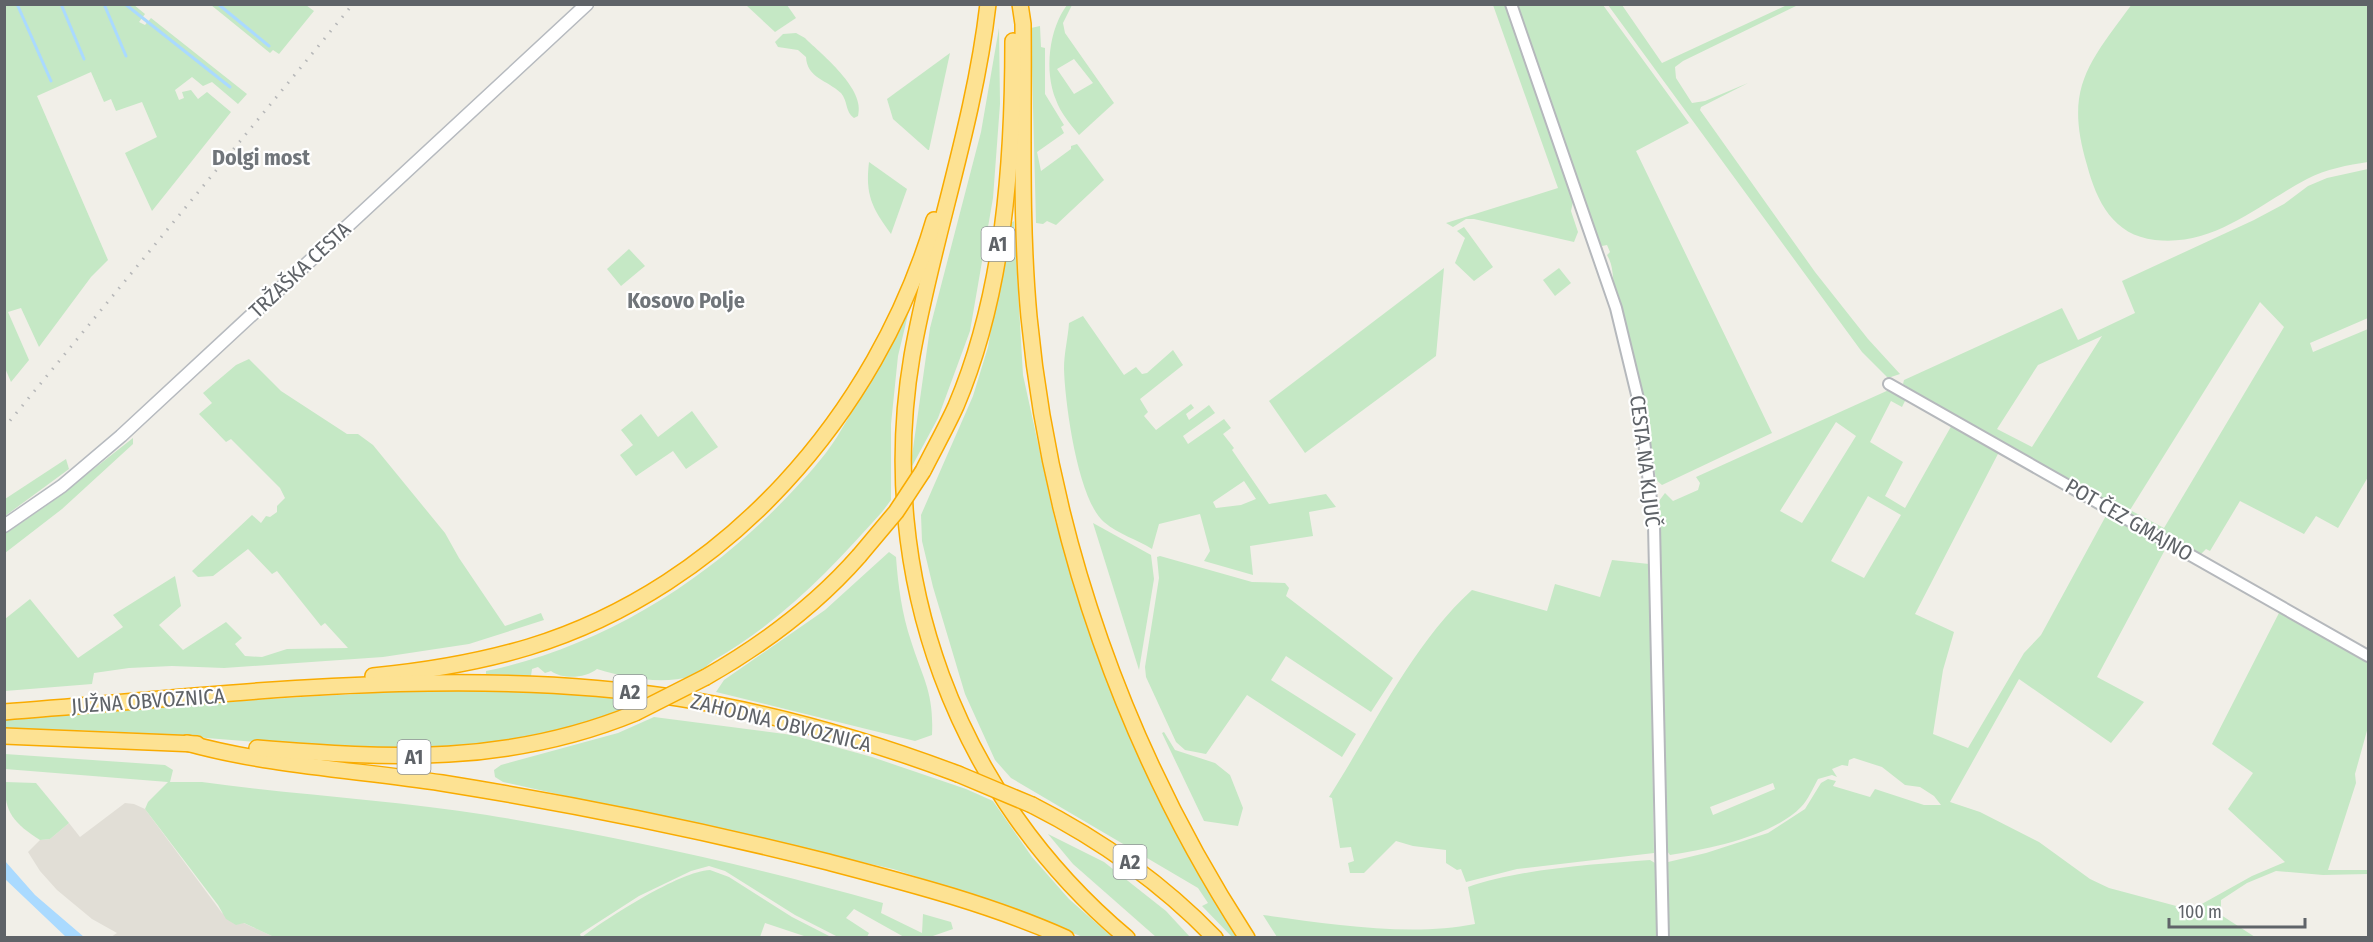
<svg xmlns="http://www.w3.org/2000/svg" width="2373" height="942" font-family="'Fira Sans Condensed',sans-serif">
<rect width="100%" height="100%" fill="#f1efe8"/>
<path fill="#e1ded6" d="M125,803l9,1 11,5 77,104 52,24h-163l6,-4 -25,-14 -35,-29 -17,-19 -12,-19 12,-12 10,-1 19,-16 11,14z"/>
<g fill="#c5e8c5" fill-rule="evenodd">
<path d="M2132,4l236,1v157c-20,3 -42,7 -61,17 -49,26 -93,68 -152,61 -42,-5 -58,-38 -68,-75 -23,-77 1,-101 45,-161z"/>
<path d="M4,5h130l11,9 -6,8 6,3 6,-7 96,76 -9,10 -26,-22 -9,4 -11,-9 -17,13 4,10 5,-2 -2,-6 9,-2 7,9 9,-7 24,20 -79,99 -27,-58 32,-16 -15,-35 -26,9 -5,-12 -7,3 -13,-30 -54,24 71,164 -17,17 -52,70 -18,-39 -13,4 21,48 -18,22 -7,-16z"/>
<path d="M211,5h95l8,6 -35,43 -6,-4 -3,3z"/>
<path d="M746,5h41l9,13 -21,14z"/>
<path d="M1067,5h5l-9,18 2,10 49,70 -35,32c-8,-10 -19,-23 -23,-35 -12,-29 -7,-71 11,-95zM1074,59l19,24 -19,11 -17,-25z"/>
<path d="M1493,5h12l68,197 -2,9 7,21 -4,10 -100,-23h-8l-13,8 -7,-4 112,-35z"/>
<path d="M1518,5h85l86,118 -53,28 136,282 -110,52 -6,-5c-8,-65 -24,-127 -41,-190 -3,-12 -1,-24 -8,-35l3,-3 -3,-7 -5,1 -4,-7z"/>
<path d="M1608,5h14l40,58 125,-58h11l-115,56 -8,6 1,11 16,25 13,-2 43,-18 -47,24 -1,3 115,162 53,67 32,35 -12,4 -26,-26z"/>
<path d="M1040,26l1,21 4,1v46l19,31 -3,2 3,6 -27,19 4,19 30,-22v-3l6,-2 27,36 -48,45 -9,-4 -4,3 -7,-1 -5,-195z"/>
<path d="M999,28l1,76 -7,94 -23,133 -32,87 -28,52 20,-142 51,-196z"/>
<path d="M796,33l9,5c17,17 61,51 53,78l-4,2c-9,-6 -6,-17 -13,-25 -14,-13 -34,-15 -35,-36l-8,-7 -20,-3 -3,-5 8,-8z"/>
<path d="M950,53l-21,97h-1l-35,-31 -6,-20z"/>
<path d="M869,162l38,27 -16,45c-19,-26 -26,-39 -22,-72z"/>
<path d="M2368,169v149l-58,25 3,9 55,-23v148l-30,51 -22,-12 -12,18 -64,-33 -30,50 -4,-2 -7,7 -259,-148 -37,-24 1,-4 158,-72 16,32 57,-27 -13,-32 132,-61 30,-16 24,-18 19,-8zM2260,302l24,25 -120,201 -34,-18zM2102,336l-70,111 -35,-18 41,-64z"/>
<path d="M1014,221l9,154 32,146 50,153 46,109 46,85 42,69h-7l-30,-31 6,-3 -10,-15 -187,-110 -16,-18 -30,-66 -32,-107 -11,-46 -1,-26 52,-119 15,-49 21,-123z"/>
<path d="M1464,227l29,40 -19,14 -19,-18 10,-25 -8,-7z"/>
<path d="M629,249l16,17 -24,20 -14,-17z"/>
<path d="M1444,268l-8,88 -131,97 -36,-52z"/>
<path d="M1559,268l12,15 -16,13 -12,-16z"/>
<path d="M911,302l-13,54 -7,68v76l-9,12c-50,56 -101,110 -168,148 -7,5 -14,14 -22,16 -30,9 -66,2 -95,-7 -11,9 -34,11 -46,2l-6,2 -7,-6 -6,2 -1,7 -45,-2v-3c116,-24 221,-90 302,-175 17,-18 35,-37 49,-59 27,-44 49,-91 74,-135z"/>
<path d="M1083,316l41,59 12,-8 6,7 5,-1 26,-23 10,15 -43,34 8,13 -4,4 12,14 35,-26 3,4 -8,6 3,6 20,-15 6,8 -32,23 5,8 36,-25 7,9 -8,6 11,14 -2,2 37,54 57,-10 10,13 -27,5 4,24 -63,10 3,29 -49,-14 6,-10 -10,-37 -41,10 -7,25c-15,-10 -33,-14 -48,-27 -26,-22 -39,-118 -40,-153 0,-16 4,-31 5,-46zM1244,481l12,18 -15,6 -25,3 -3,-6z"/>
<path d="M249,359l32,32 66,43h11l15,11 72,88 14,25 46,68 36,-13 3,7 -75,24 -86,13 -159,11 -52,-2 -43,2 -35,5 -2,11 -87,7v-72l25,-20 48,59 45,-31 -10,-12 62,-39 6,30 -22,19 24,25 43,-28 16,16 -7,6 10,12 17,1 25,-8 61,-1 -23,-25 -4,3 -44,-55 -5,3 -24,-25 -35,27 -15,1 -6,-6 60,-56 9,8 5,-7 4,1 7,-5v-6l8,-8 -5,-10 -49,-49 -5,3 -27,-28 13,-11 -9,-10 33,-28z"/>
<path d="M1891,389l15,10 -4,8 -11,-6 -21,41 33,20 -18,34 20,12 48,-85 47,27 -85,164 39,18 -11,38 -10,64 35,14 56,-95 17,-18 67,-123 59,34 -70,131 47,25 -33,41 -92,-64 -69,123 30,10 59,30 51,37 19,9 71,19 20,-2 52,-29 33,-14 -57,-53 25,-36 -41,-29 68,-133 83,45 5,7v64l-13,47 1,9 -28,87h40v4l-45,1 -47,-4 -29,12 -26,17v15l34,22h-586l-1,-75 38,-9 62,-20 37,-24 16,-26 7,-4 8,2 -3,5 37,11 5,-8 49,16h17l-7,-9 -14,-9 -15,-2 -23,-18 -28,-9 -5,2 -1,6 -6,-1 -10,4 5,8 -5,-2 -14,4c-5,9 -10,21 -17,28 -28,29 -92,42 -131,48l-3,-4 -8,-350 6,-8 8,8 25,-11 2,-7 -4,-6zM1836,422l20,14 -54,87 -22,-12zM1868,496l33,19 -37,63 -33,-17zM1773,783l2,6 -62,26 -3,-8z"/>
<path d="M692,411l26,36 -32,22 -13,-18 -37,25 -16,-21 13,-10 -12,-15 20,-16 17,23z"/>
<path d="M133,438v6l-71,65 -57,44v-19l48,-33z"/>
<path d="M66,459l3,10 -64,47v-17z"/>
<path d="M1093,523l58,32 3,24 -15,91z"/>
<path d="M889,552l7,5c2,28 6,57 15,84 12,38 23,51 21,94l-17,6 -199,-49 8,-12 101,-70z"/>
<path d="M1160,556l92,26 33,1 4,5 -3,8 107,82 -22,34 -85,-56 -15,24 85,54 -14,23 -95,-62 -41,59 -21,-4 -9,-8 -30,-65 -1,-10 14,-89 -2,-21z"/>
<path d="M1612,560l37,4 5,289 -137,16 -51,13 -5,-13 -4,1 -11,-7v-13l-33,-4 -17,-5 -32,32h-14l-2,-10 6,-2 -3,-14 -11,1 -8,-50 -3,-1c43,-67 84,-154 143,-207l75,21 8,-27 45,13z"/>
<path d="M478,688l93,4 69,9c-144,68 -304,47 -458,35 -59,-5 -118,-6 -177,-8l-1,-9c158,-14 316,-24 474,-31z"/>
<path d="M654,717l138,18 80,22 94,32 27,12 39,56 37,42 43,38h-29l-113,-43 -77,-25 -390,-87 -8,-5 -1,-7 7,-5 117,-32z"/>
<path d="M1164,732l11,18 40,13 15,12 13,33 -5,18 -34,-5 -42,-88z"/>
<path d="M5,754l160,11 8,5 -3,12h32c95,13 191,18 285,33 134,22 266,51 396,88l-2,10 41,20 1,-19 28,8 2,7 -23,8h-26l-50,-28 -8,9 23,15 -2,4h-29l-43,-22 -70,-44 -16,-5 -18,5 -52,25 -59,38 1,3h-307l-30,-14 -8,2 -10,-6 -8,-14 -73,-96 3,-7 20,-20 -163,-13z"/>
<path d="M5,782l31,1 33,40 -19,16 -10,1c-26,-17 -36,-27 -35,-58z"/>
<path d="M1048,834l56,28 62,49 24,26h-34l-83,-73z"/>
<path d="M1650,860l5,3 2,74h-380l-14,-22c66,9 147,22 212,9l-7,-37c50,-18 128,-23 182,-27z"/>
<path d="M710,870l19,7 63,40 39,20h-24l-42,-14 -5,14h-178c25,-19 98,-66 128,-67z"/>
</g>
<path fill="#aadaff" d="M5,861l30,34 49,42h-18l-61,-58z"/>
<g fill="none" stroke-linecap="round" stroke-linejoin="round">
<g stroke="#aadaff" stroke-width="3">
<path d="M17,4l34,77"/>
<path d="M61,4l23,55"/>
<path d="M104,4l22,52"/>
<path d="M125,4l105,83"/>
<path d="M218,4l51,42"/>
</g>
<g stroke="#b5b8bc" stroke-width="14">
<g id="tertiary">
<path d="M1511,4l105,304 24,99 14,118 9,413"/>
<path d="M1889,384l479,272"/>
</g>
</g>
<g stroke="#b6babf" stroke-width="15">
<path id="secondary" d="M4,526l58,-40 59,-50 466,-432"/>
</g>
<g stroke="#f9ab00" stroke-width="18">
<g id="motorway">
<path d="M988,4c-14,121 -55,233 -76,352 -37,219 44,439 215,582"/>
<path d="M1020,4l3,20c1,97 -3,195 6,293 21,221 97,435 218,621"/>
<path d="M923,471c11,-22 23,-43 33,-65 48,-113 57,-244 57,-365"/>
<path d="M373,676c52,-5 106,-14 156,-29 196,-60 348,-233 405,-427"/>
<path d="M706,677c58,-33 109,-71 153,-121"/>
<path d="M4,712c221,-17 455,-48 674,-14 96,15 190,42 280,76"/>
<path d="M4,736l193,8"/>
<path d="M187,743c83,23 170,27 255,40 130,21 259,47 386,79 80,21 162,42 238,76"/>
<path d="M257,748c133,11 251,17 378,-35"/>
<path d="M1032,805c69,35 129,77 183,133"/>
</g>
</g>
<use href="#tertiary" stroke="#fff" stroke-width="10"/>
<use href="#secondary" stroke="#fff" stroke-width="12"/>
<use href="#motorway" stroke="#fde293" stroke-width="15"/>
<path stroke="#b6b7b8" stroke-width="3" stroke-dasharray="1.5 8" stroke-linecap="butt" d="M4,428l349,-424"/>
<g stroke="#f9ab00" stroke-width="18" stroke-linecap="butt">
<g id="motorway-bridge">
<path d="M859,556l37,-44 27,-41"/>
<path d="M635,713l71,-36"/>
<path d="M958,774l74,31"/>
</g>
</g>
<use href="#motorway-bridge" stroke="#fde293" stroke-width="15"/>
</g>
<g text-anchor="middle" dominant-baseline="central" stroke-width="4.5" stroke-linejoin="round" paint-order="stroke">
<g fill="#fff" stroke="#8f9295" stroke-width="1.5">
<rect x="981.5" y="227" width="33" height="34" rx="4.5"/>
<rect x="613.5" y="675" width="33" height="34" rx="4.5"/>
<rect x="397.5" y="740" width="33" height="34" rx="4.5"/>
<rect x="1113.5" y="845" width="33" height="34" rx="4.5"/>
</g>
<g font-size="20" font-weight="bold" fill="#5f6368">
<text x="998" y="244">A1</text>
<text x="630" y="692">A2</text>
<text x="414" y="757">A1</text>
<text x="1130" y="862">A2</text>
</g>
<g font-size="21" fill="#5f6368" stroke="#fff">
<text transform="translate(300 270) rotate(-43)">TRŽAŠKA CESTA</text>
<text transform="translate(1645 461) rotate(83)">CESTA NA KLJUČ</text>
<text transform="translate(2129 520) rotate(30)">POT ČEZ GMAJNO</text>
<text transform="translate(148 701) rotate(-4)">JUŽNA OBVOZNICA</text>
<text transform="translate(781 723) rotate(14)">ZAHODNA OBVOZNICA</text>
</g>
<g font-size="22" font-weight="bold" fill="#70757a" stroke="#fff">
<text x="261" y="157">Dolgi most</text>
<text x="686" y="300">Kosovo Polje</text>
</g>
</g>
<rect width="2373" height="942" fill="none" stroke="#5f6368" stroke-width="12"/>
<path d="M2169 918v9h136v-9" fill="none" stroke="#5f6368" stroke-width="3"/>
<text x="2178" y="918" font-size="18" fill="#5f6368" stroke="#ffffff" stroke-width="4.5" paint-order="stroke">100 m</text>
</svg>
